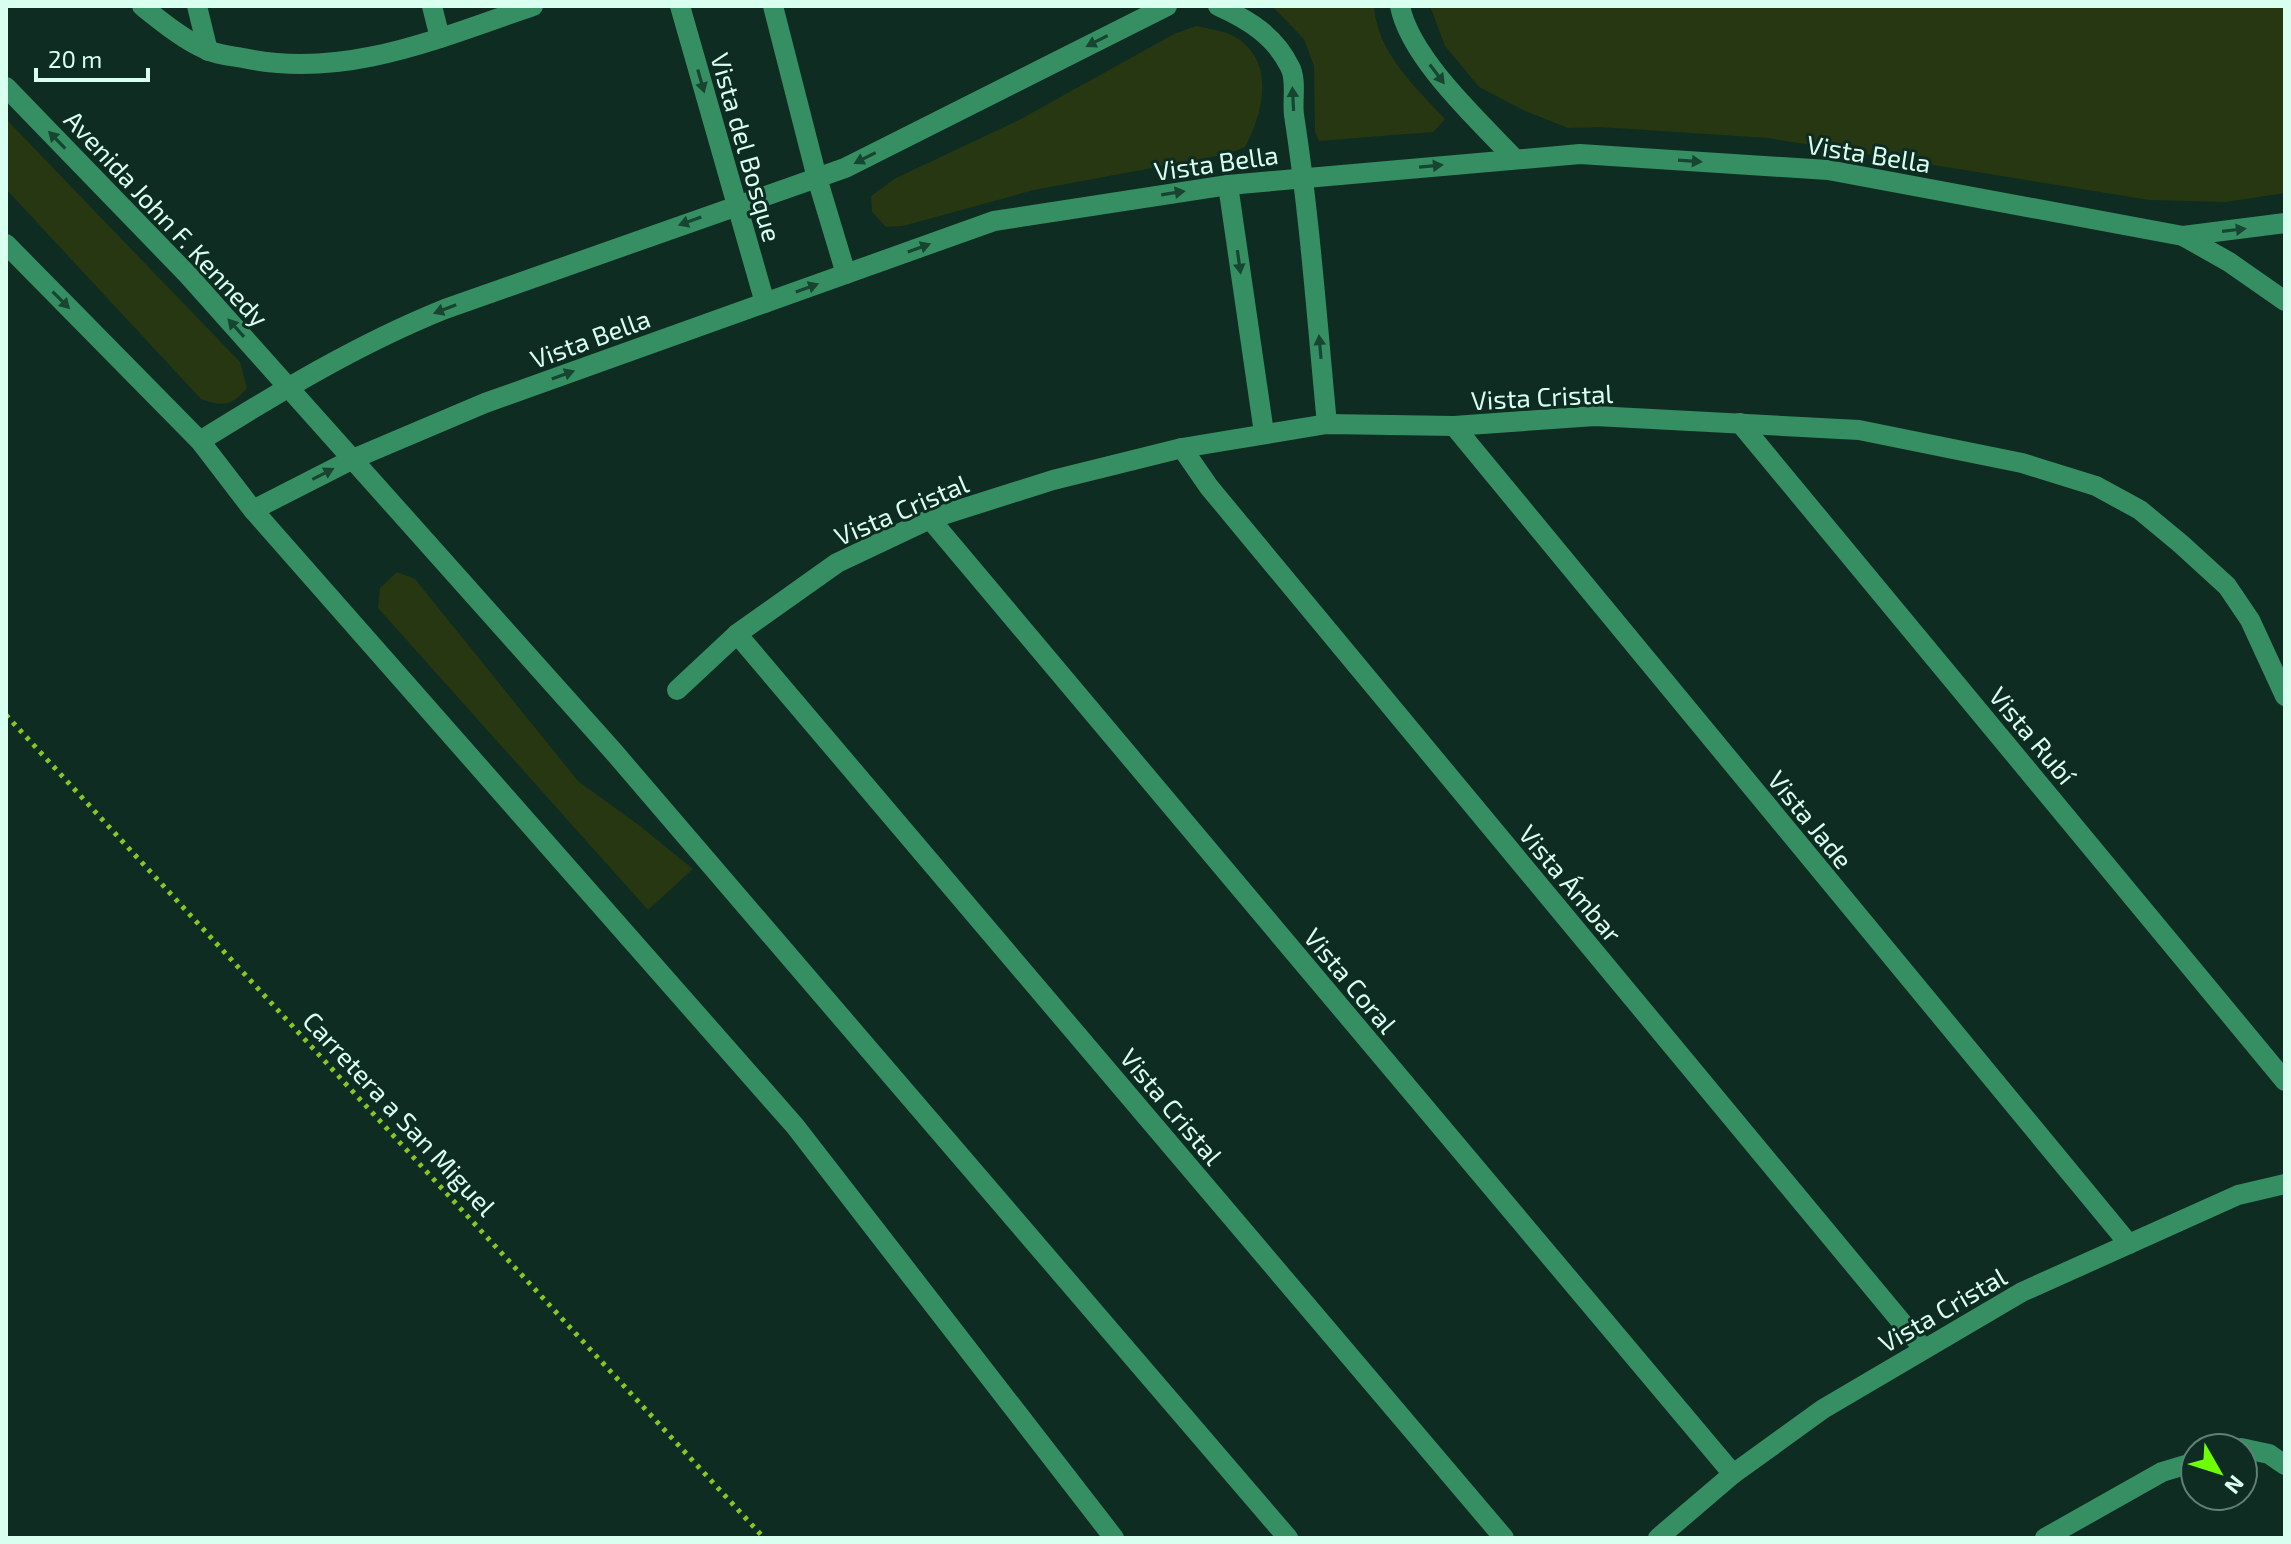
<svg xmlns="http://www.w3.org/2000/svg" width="2291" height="1544" font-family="'Exo 2',sans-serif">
<rect width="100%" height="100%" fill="#0e2c21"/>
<g fill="#263711">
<path d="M1272,6h102c3,46 41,81 71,113l-12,13 -114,9 -4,-9 -1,-66 -10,-27z"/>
<path d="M1430,6h855v187l-59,9 -77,-2 -381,-62 -169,-11 -31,1 -45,-18 -44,-23 -34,-41z"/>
<path d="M1196,26c10,2 22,4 31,7 50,21 38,77 18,114l-17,7 -194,36 -131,36 -17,1 -14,-15 -1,-16 25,-18 123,-58 155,-86z"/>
<path d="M6,119l234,243 7,26c-15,18 -25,19 -46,11l-195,-210z"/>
<path d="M397,572l18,7 163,202 62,45 53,43 -45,41 -270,-302 2,-20z"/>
</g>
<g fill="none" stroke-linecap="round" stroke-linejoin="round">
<path stroke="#84c824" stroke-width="5" stroke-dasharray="4 6" stroke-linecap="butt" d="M6,715l758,823"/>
<g stroke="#358f63" stroke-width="20">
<path d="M142,6c20,16 42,34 65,44 11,5 25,6 36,8 101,22 196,-20 290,-52"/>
<path d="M197,6l11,45"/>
<path d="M432,6l8,32"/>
<path d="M680,6l85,297"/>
<path d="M773,6l44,172 29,96"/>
<path d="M1218,6c31,14 57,30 72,61 7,13 2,34 4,48 16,103 23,206 33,309"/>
<path d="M1400,6c10,52 79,115 115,153"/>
<path d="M6,87l182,188 425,476 675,787"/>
<path d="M1228,185l36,248"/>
<path d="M2183,236l102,-13"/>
<path d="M6,244l194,197 53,69 542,616 319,412"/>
<path d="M1740,423l545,658"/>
<path d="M1454,426l675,818"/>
<path d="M200,441c79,-49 158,-97 245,-132l400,-141 322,-162"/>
<path d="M1182,448l27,39 714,861"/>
<path d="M253,510l100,-51 132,-56 509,-182 234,-36 352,-31 248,16 355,66 46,26 56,39"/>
<path d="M930,519l803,955"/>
<path d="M737,634l767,904"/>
<path d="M677,690l60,-56 100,-71 93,-44 123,-39 129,-32 145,-24 127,2 141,-10 264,14 163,33 74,23 44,24 41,34 46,42 23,34 35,76"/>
<path d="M2241,1448l28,6 16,11"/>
<path d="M1658,1538l75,-64 90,-65 199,-117 216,-97 47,-11"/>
<path d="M2045,1538l117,-66 33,-10"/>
</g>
</g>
<defs><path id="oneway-solid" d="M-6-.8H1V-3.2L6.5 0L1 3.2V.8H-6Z" transform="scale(2)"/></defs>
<g fill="#184532">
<use href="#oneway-solid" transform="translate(1097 41) rotate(153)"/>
<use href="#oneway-solid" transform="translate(1437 74) rotate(53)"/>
<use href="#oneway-solid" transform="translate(701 81) rotate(74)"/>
<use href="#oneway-solid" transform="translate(1293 99) rotate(-93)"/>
<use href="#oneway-solid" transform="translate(57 140) rotate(-134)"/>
<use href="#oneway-solid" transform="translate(865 158) rotate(153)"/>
<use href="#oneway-solid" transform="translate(1690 161) rotate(4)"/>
<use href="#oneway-solid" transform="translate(1431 166) rotate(-5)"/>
<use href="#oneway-solid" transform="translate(1173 193) rotate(-9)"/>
<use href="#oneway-solid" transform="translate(690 221) rotate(160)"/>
<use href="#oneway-solid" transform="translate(2234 230) rotate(-7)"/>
<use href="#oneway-solid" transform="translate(919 248) rotate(-20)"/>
<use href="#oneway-solid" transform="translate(1239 262) rotate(82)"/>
<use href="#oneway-solid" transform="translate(807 288) rotate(-20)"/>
<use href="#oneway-solid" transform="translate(61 300) rotate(45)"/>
<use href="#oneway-solid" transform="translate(445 309) rotate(159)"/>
<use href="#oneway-solid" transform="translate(236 328) rotate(-132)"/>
<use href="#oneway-solid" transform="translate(1320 347) rotate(-95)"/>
<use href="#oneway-solid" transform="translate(563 375) rotate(-20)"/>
<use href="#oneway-solid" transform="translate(323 474) rotate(-27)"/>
</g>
<g text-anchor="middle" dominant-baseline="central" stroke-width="6" stroke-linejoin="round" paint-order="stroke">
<g font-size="26" fill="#d9fff0" stroke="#0e2c21">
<text transform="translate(747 147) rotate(74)">Vista del Bosque</text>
<text transform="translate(1869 153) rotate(9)">Vista Bella</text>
<text transform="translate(1216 162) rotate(-8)">Vista Bella</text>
<text transform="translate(167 218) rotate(47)">Avenida John F. Kennedy</text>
<text transform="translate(590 338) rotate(-20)">Vista Bella</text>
<text transform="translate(1542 396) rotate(-3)">Vista Cristal</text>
<text transform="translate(901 509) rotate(-23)">Vista Cristal</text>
<text transform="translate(2033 735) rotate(50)">Vista Rubí</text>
<text transform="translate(1811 819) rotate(51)">Vista Jade</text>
<text transform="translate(1571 883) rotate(50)">Vista Ámbar</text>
<text transform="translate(1351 980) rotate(50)">Vista Coral</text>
<text transform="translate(1172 1106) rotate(50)">Vista Cristal</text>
<text transform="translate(400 1113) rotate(47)">Carretera a San Miguel</text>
<text transform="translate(1942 1309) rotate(-30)">Vista Cristal</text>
</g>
</g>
<rect width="2291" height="1544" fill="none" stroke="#d9fff0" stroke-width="16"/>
<g transform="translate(2219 1472) rotate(129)"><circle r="38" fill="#0e2c21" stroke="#5f8074" stroke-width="2"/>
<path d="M0-6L14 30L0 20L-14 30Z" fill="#6fff05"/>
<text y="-12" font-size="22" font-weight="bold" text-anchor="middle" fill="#d9fff0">N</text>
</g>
<path d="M36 68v12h112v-12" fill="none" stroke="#d9fff0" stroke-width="4"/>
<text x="48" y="68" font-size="24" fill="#d9fff0" stroke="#0e2c21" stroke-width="6" paint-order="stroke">20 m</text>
</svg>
